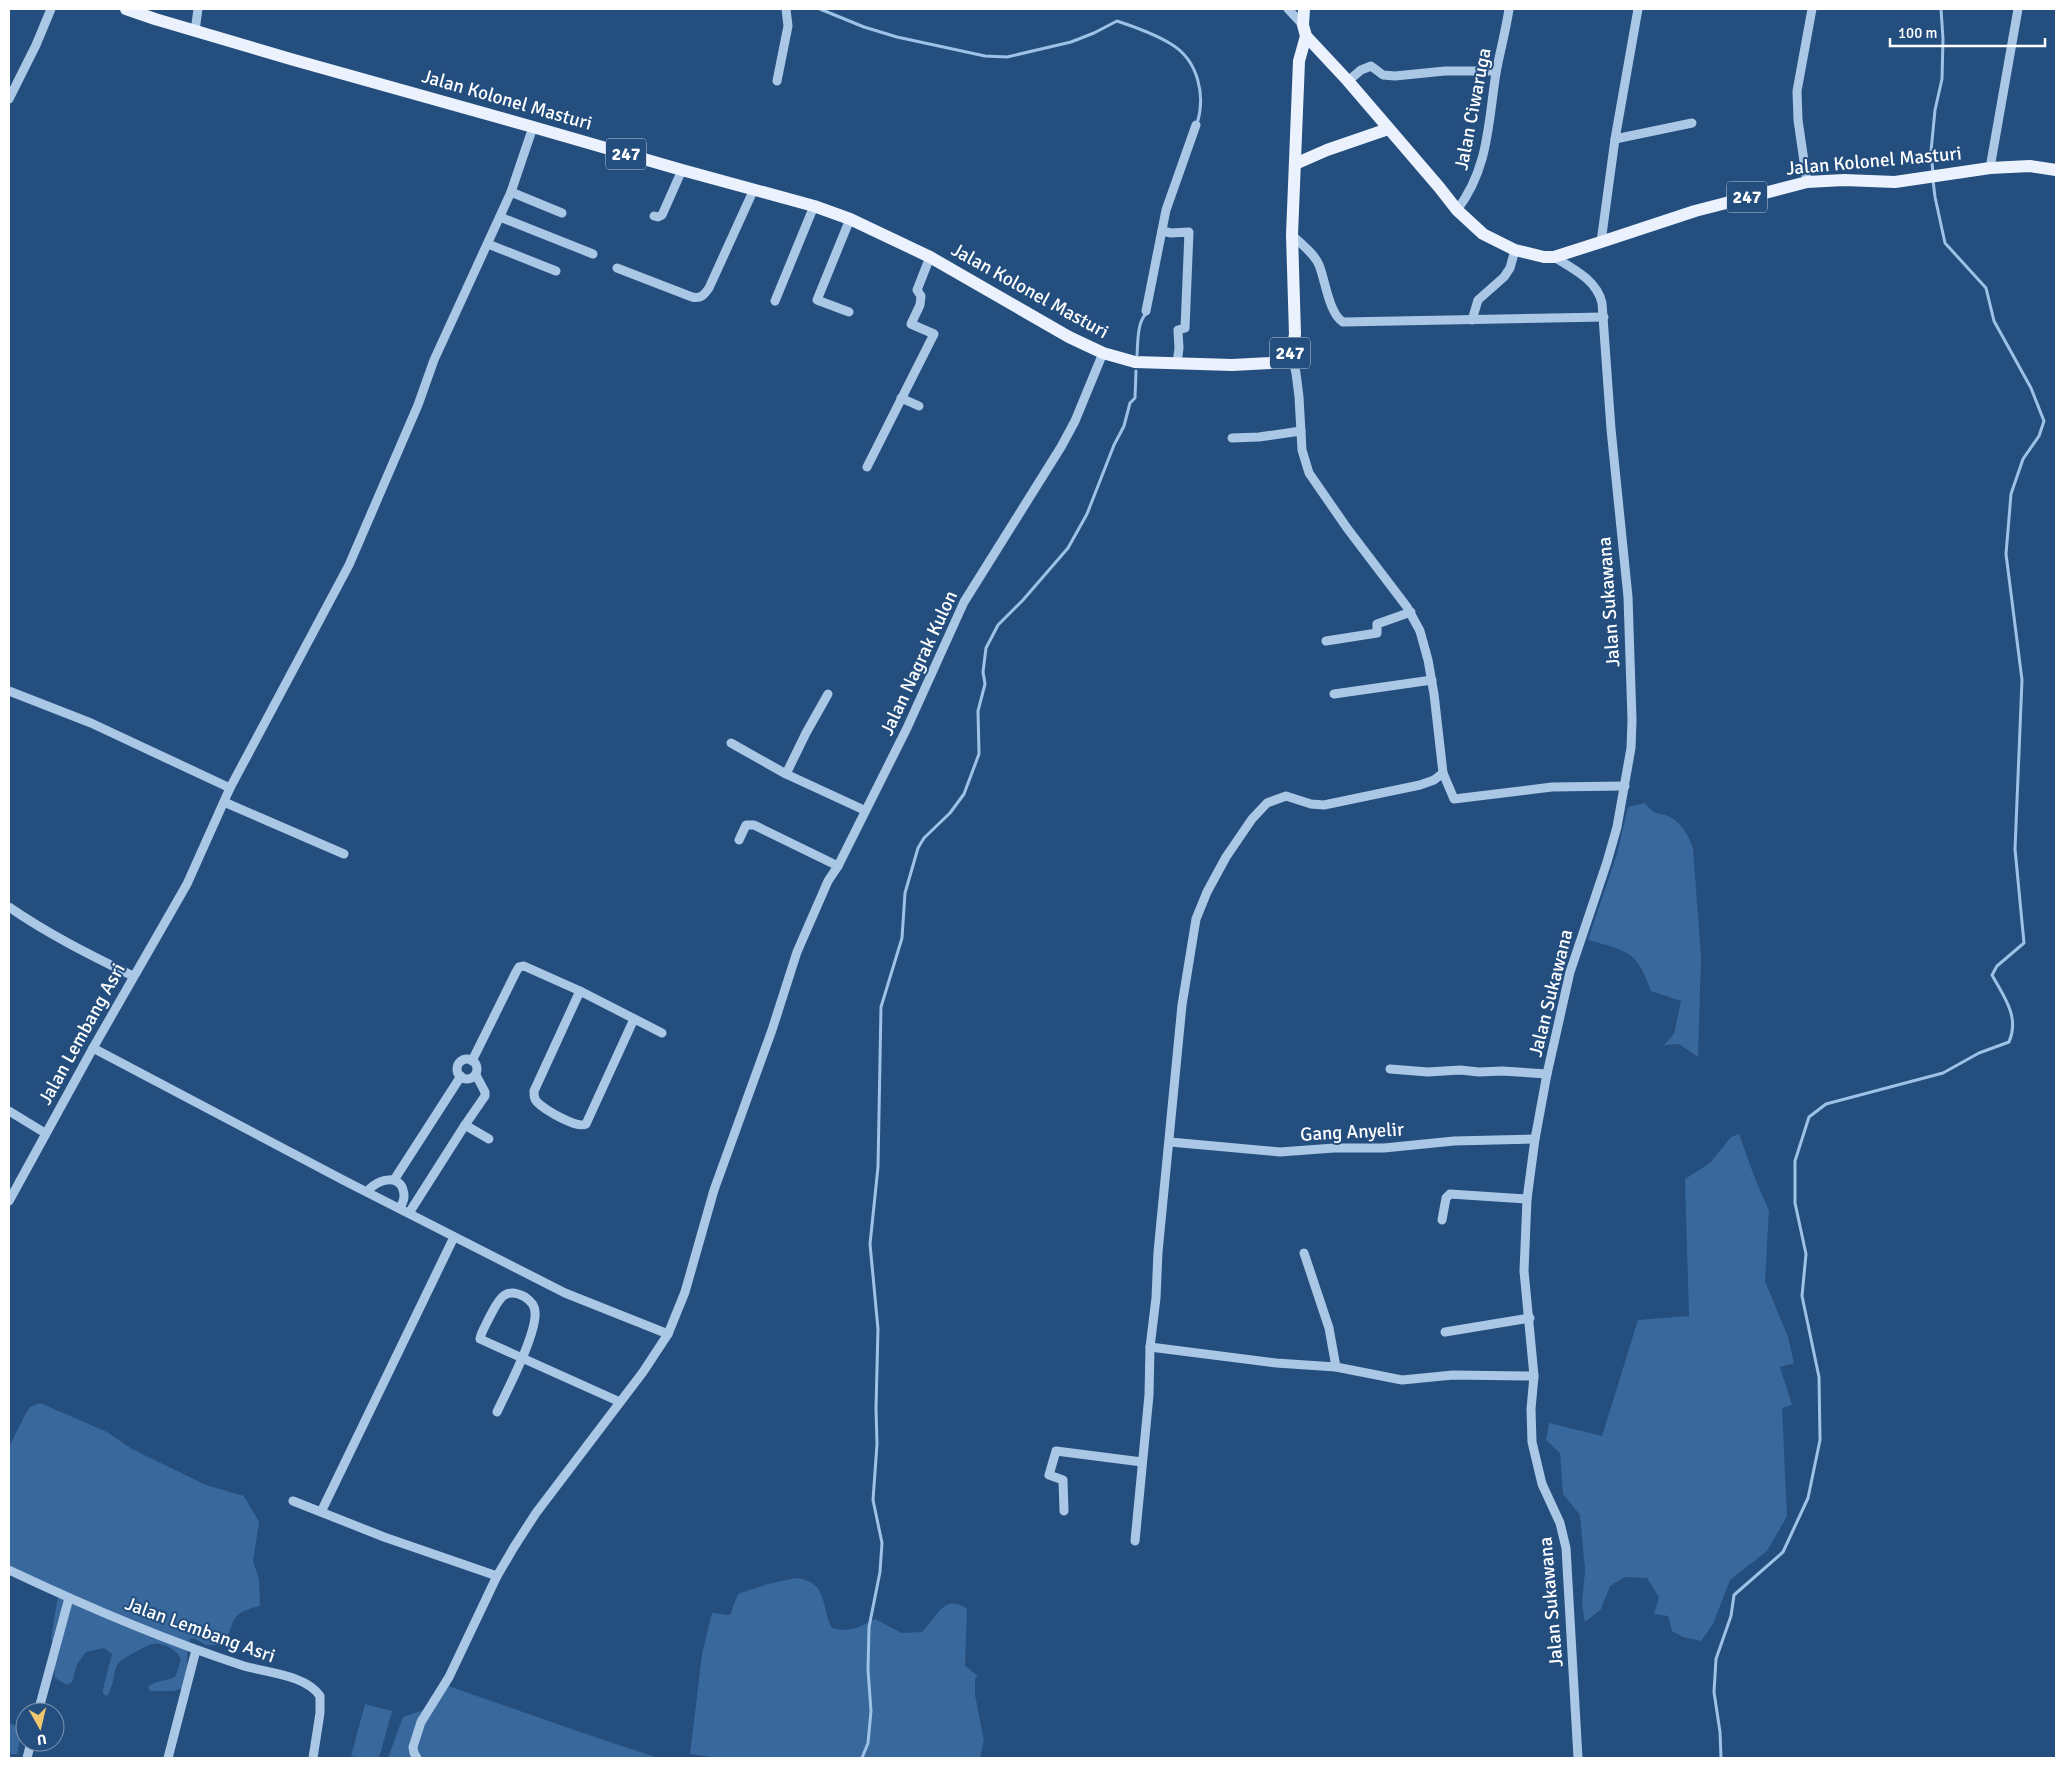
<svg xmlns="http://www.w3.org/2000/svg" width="2065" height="1767" font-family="Signika,sans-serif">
<rect width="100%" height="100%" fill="#244e7e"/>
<g fill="#38689c">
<path d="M1645,803c13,16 13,7 27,15 10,6 17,19 21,30l8,110 -3,99 -19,-13 -15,1 10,-11 7,-33 -30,-10c-14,-40 -23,-40 -63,-51l29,-86 11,-47z"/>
<path d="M1739,1134l15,42 15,35 -4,70 23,56 6,26 -14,4 12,38 -10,3 5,108 -20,35 -37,29 -17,44 -12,17 -18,-4 -11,-6 -4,-15 -14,-2 5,-17 -12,-19 -22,-1 -15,9 -9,23 -16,13 -3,-17 3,-35 -5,-55 -17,-21 -3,-41 -14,-13 3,-17 53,13 36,-116 51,-4 -4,-137 25,-16 21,-26z"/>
<path d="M40,1403l67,29 25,17 74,36 38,11 15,26 -6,39 6,18 1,27c-30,8 -25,12 -35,39h-19l-12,-7 -4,1c-5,18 0,31 -7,49l-9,3h-24l-2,-4c7,-7 19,-6 27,-10 2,-6 6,-14 5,-19 -3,-9 -18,-16 -27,-14 -6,1 -25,12 -31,16 -11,8 -6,25 -15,36l-4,-2v-5l9,-35 -8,-6 -18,4 -9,12 -5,18 -5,3 -12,-7 -1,-13 2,-9 -5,-18 8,-48 -50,-25v-118l16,-32 5,-8z"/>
<path d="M796,1578c32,3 25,29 36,50 17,5 28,-1 43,-9l27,14 20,-1c14,-13 22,-40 45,-23l-2,57 13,10 -3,2v17l9,46 -4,17h-263l-27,-4 12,-100 10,-41 18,2 8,-21 30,-10z"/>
<path d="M448,1686c71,24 140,50 211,72h-271l15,-41 30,-10z"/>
<path d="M365,1704l27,7 -13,47h-19l-9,-2z"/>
<path d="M9,1723l6,3 6,7 -4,21h-8z"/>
</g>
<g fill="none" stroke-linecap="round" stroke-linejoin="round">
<g stroke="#9ec2e7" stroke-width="3">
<path d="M820,9l44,18 33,10 88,19 22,1 64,-15 23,-9 23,-12c18,6 38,13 54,23 27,16 35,51 26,80"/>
<path d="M1933,174l-2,-23 4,-41 7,-31 1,-40 -2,-30"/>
<path d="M1137,355c1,-13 0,-34 10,-42"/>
<path d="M862,1758l6,-15 3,-32 -3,-41 1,-43 11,-55 2,-29 -9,-43 4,-56 -1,-36 2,-79 -8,-85 8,-77 3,-160 21,-69 3,-45 13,-45 6,-10 26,-25 14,-19 15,-40 -1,-43 7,-27 -2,-12 3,-24 12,-23 25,-25 45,-52 19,-34 27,-69 10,-19 6,-23 5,-5 1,-27"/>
<path d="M1721,1758l-1,-26 -6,-40 2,-33 15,-43 3,-21 49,-43 25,-54 12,-58 -1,-63 -17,-81 4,-42 -11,-51v-42l14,-44 17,-13 117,-31 36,-20 30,-11c11,-25 -5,-45 -17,-67l5,-9 27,-23 -9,-94 7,-169 -16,-126 5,-60 12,-35 16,-23 5,-15 -13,-33 -37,-67 -8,-33 -41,-45 -10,-46 -2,-17"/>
</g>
<g stroke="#aac7e6" stroke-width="9">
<path d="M1288,9l15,16"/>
<path d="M195,31l3,-22"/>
<path d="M777,81l11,-55 -2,-17"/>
<path d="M1348,81l13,-11 10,-4 12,9 12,1 50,-5h51"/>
<path d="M9,99l27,-54 15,-36"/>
<path d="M1615,139l77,-16"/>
<path d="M1990,168l28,-159"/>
<path d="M1807,182l-9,-62 -1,-29 15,-82"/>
<path d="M511,192l51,21"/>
<path d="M1457,210c32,-42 31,-87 39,-137 4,-22 10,-43 13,-64"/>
<path d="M654,216l4,1 4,-2 20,-45"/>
<path d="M500,217l93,37"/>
<path d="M1162,231l9,2 18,-1 -4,96 -7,2 1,18 -2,16"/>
<path d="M1292,235c9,9 22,18 27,30 6,14 10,49 24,57l261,-5"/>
<path d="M1601,242l14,-103 23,-130"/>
<path d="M488,244l68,27"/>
<path d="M1554,257c18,11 43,23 48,46l9,126 17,168 4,123 -1,28 -14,79 -10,35 -37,110 -23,102 -12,65 -8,60 -3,72 10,105 -3,33 1,33 10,42 18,39 6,25 12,210"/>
<path d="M617,268l75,29c9,2 12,-2 17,-9l45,-99"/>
<path d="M775,301l39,-95"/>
<path d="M1146,311l20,-101 30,-85"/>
<path d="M849,312l-32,-12 33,-81"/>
<path d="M1472,320l6,-20 26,-23 6,-9 5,-18"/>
<path d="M1291,352l5,21 3,24 3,53 7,23 38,55 60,79 13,24 8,29 6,34 9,79 11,26 98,-12 73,-1"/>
<path d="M901,398l18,8"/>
<path d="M1232,438l27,-1 42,-6"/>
<path d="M867,467l67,-133 -23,-10 9,-19 1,-9 -4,-6 13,-33"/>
<path d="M1326,641l51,-8v-9l34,-12"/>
<path d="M9,691l82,32 139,65"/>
<path d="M1334,694l98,-14"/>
<path d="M731,743l55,31 78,36"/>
<path d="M786,774l20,-41 22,-39"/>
<path d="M224,802l120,52"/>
<path d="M739,840l7,-15h8l84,41"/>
<path d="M9,907c39,27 81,48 124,69"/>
<path d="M580,991l-46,100c0,5 0,8 3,11 8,8 40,27 49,22l48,-105"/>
<path d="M93,1048l252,133 220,112 103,41"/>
<circle cx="467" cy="1069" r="10"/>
<path d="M472,1061l44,-89 3,-5 5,-1 56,25 82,42"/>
<path d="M1390,1069l38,3 32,-2 19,2 23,-1 45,3"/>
<path d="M9,1111l36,22"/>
<path d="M465,1125l20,-29v-4l-9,-17"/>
<path d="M1170,1142l110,10 54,-4h50l70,-7 81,-2"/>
<path d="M394,1180l67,-104"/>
<path d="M367,1192c10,-14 37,-20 37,5 0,4 -3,8 -4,12"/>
<path d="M9,1201l84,-153 94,-164 43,-96 119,-223 69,-160 16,-45 77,-168 22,-65"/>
<path d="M409,1213l56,-88 24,14"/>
<path d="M1442,1220l4,-22 4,-4 77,5"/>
<path d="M1304,1253l25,75 7,39"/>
<path d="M1445,1332l85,-14"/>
<path d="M1150,1347l126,16 60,4 66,13 51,-5 81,1"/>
<path d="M497,1412c10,-22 40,-78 38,-100 0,-7 -4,-11 -10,-15 -22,-12 -27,5 -36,21 -3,7 -8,14 -9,21l140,63"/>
<path d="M293,1501l91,36 113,39"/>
<path d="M1064,1511l-1,-31 -14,-5 7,-24 86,11"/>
<path d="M321,1512l133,-275"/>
<path d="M1135,1541l14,-146 1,-48 6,-49 2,-46 24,-247 14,-86 11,-27 19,-35 26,-38 15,-16 19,-7 25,8 13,1 96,-20 14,-5 9,-7"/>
<path d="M9,1570c76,36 155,70 235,96 24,7 62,9 76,30v17l-7,45"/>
<path d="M38,1712l31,-114"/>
<path d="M27,1758l4,-16"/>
<path d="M168,1758l28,-108"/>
<path d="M417,1758l-3,-5 -1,-6 8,-25 28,-45 48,-101 17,-29 22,-34 107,-141 25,-38 17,-42 29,-102 58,-160 25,-78 31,-71 10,-15 69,-138 57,-126 97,-155 14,-26 28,-68"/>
</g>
<g stroke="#ebf2fd" stroke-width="12">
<path d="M126,9l29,10 139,41 239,67 149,43 132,36 36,13 80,38 139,80 34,16 32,9 97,3 38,-2 18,-7 5,-10 2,-12 -3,-99 7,-174 7,-25"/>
<path d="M1304,9l-1,16 3,11 42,45 91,106 18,23 26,24 32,16 29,7h10l47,-15 94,-31 112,-29 37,-2 51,2 95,-14 40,-2 26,4"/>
<path d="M1295,164l32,-14 61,-21"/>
</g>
</g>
<g text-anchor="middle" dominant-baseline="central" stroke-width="4" stroke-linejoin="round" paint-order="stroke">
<g fill="#244e7e" stroke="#bdcad8" stroke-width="1">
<rect x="606" y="138.5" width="40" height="31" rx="4"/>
<rect x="1727" y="181.5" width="40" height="31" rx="4"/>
<rect x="1270" y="337.5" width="40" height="31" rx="4"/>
</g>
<g font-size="18" font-weight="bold" fill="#fff">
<text x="626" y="154">247</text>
<text x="1747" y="197">247</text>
<text x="1290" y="353">247</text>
</g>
<g font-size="19" fill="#fff" stroke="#244e7e">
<text transform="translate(507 100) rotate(16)">Jalan Kolonel Masturi</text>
<text transform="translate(1473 109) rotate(-79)">Jalan Ciwaruga</text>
<text transform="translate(1874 161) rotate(-5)">Jalan Kolonel Masturi</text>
<text transform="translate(1030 291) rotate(29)">Jalan Kolonel Masturi</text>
<text transform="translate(1609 602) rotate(-94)">Jalan Sukawana</text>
<text transform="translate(919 663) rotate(-65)">Jalan Nagrak Kulon</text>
<text transform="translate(1551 993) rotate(-76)">Jalan Sukawana</text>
<text transform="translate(82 1034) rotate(-61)">Jalan Lembang Asri</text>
<text transform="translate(1352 1132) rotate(-3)">Gang Anyelir</text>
<text transform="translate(1551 1602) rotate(-95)">Jalan Sukawana</text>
<text transform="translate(200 1630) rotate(20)">Jalan Lembang Asri</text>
</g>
</g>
<rect width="2065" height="1767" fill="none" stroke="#ffffff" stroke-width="20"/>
<g transform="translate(40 1727) rotate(172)"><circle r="24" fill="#244e7e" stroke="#7c95b2"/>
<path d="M0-4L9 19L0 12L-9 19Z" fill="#f0c76e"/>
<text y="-8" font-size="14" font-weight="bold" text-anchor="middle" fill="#ffffff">U</text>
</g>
<path d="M1890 38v8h155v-8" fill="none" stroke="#ffffff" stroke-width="2.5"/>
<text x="1898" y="38" font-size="15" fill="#ffffff" stroke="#244e7e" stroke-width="4" paint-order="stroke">100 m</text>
</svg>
